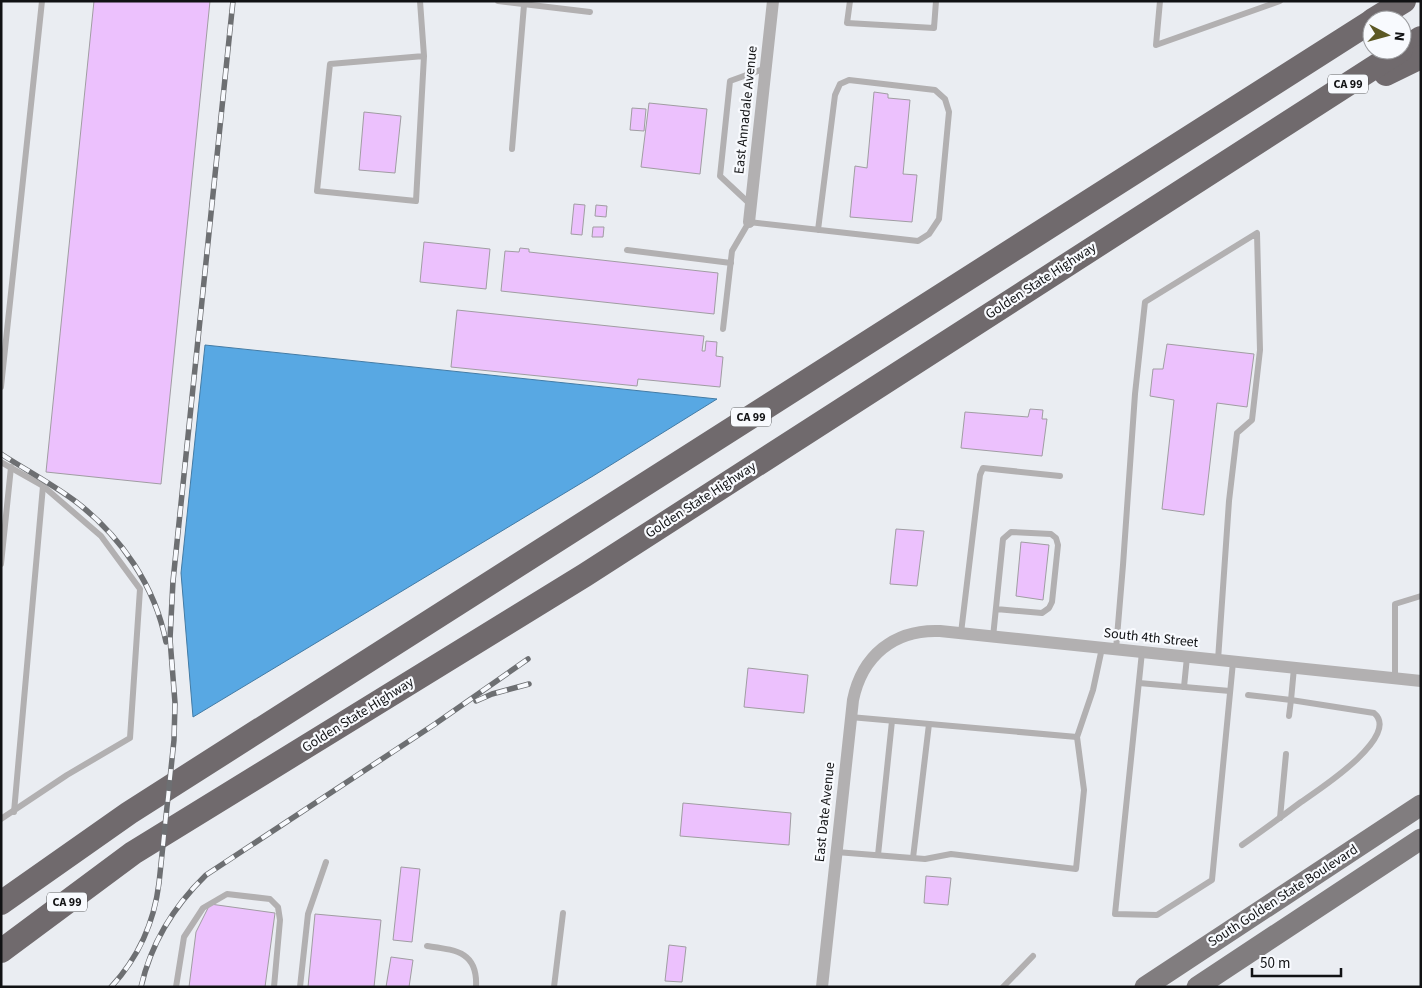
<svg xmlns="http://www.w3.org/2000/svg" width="1422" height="988" font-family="'Source Sans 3',sans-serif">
<rect width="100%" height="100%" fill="#eaedf2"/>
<path fill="#58a8e3" stroke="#437ba5" d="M205,345l512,54 -124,77 -400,241 -12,-144z"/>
<g fill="#ecc1fd" stroke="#a09da2">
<path d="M94,1h116l-49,483 -115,-12z"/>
<path d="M874,92l14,2v4l22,2 -7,74 14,1 -5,47 -62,-5 5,-51 12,2z"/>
<path d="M649,103l58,6 -7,65 -59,-7z"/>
<path d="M632,108l14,1 -2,22 -14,-1z"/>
<path d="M364,112l37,4 -6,57 -36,-3z"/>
<path d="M574,204l11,1 -3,30 -11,-1z"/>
<path d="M596,205l11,1 -1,11 -11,-1z"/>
<path d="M593,227h11l-1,10h-11z"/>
<path d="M424,242l66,7 -4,40 -66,-7z"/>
<path d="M520,248l9,1v3l189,21 -4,41 -213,-23 4,-40 14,1z"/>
<path d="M457,310l247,26 -2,15h3l1,-10 11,1 -1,14 7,1 -3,30 -82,-8 -1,7 -186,-19z"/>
<path d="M1167,344l87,10 -7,53 -30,-4 -13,112 -42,-6 12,-109 -24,-4 3,-27h10z"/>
<path d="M1030,409l13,1 -1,9h5l-5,37 -81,-8 4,-36 63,5z"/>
<path d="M896,529l28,2 -7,55 -27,-2z"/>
<path d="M1021,542l28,3 -6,55 -27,-4z"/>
<path d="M748,668l60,7 -4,38 -60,-6z"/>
<path d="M683,803l108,10 -2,32 -109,-9z"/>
<path d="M401,867l19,2 -8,73 -19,-2z"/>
<path d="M926,876l25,2 -3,27 -24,-2z"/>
<path d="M210,904l65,9 -10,74h-76l7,-55z"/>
<path d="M315,914l66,6 -7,67h-66z"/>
<path d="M669,945l17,2 -4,35 -17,-1z"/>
<path d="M391,957l22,3 -4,27h-23z"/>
</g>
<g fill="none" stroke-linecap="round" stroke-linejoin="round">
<g stroke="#b2b0b1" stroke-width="6">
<path d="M420,1l4,55 -8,145 -99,-10 13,-127 94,-8"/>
<path d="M498,1l92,11"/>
<path d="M850,1l-3,22 87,5 2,-27"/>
<path d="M1160,1l-4,44 124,-44"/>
<path d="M512,149l12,-144"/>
<path d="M751,205l-31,-29 10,-95 36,-13"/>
<path d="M627,250l104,13"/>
<path d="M723,329l9,-78 17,-29 169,19 11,-7 10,-15 10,-107 -4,-13 -10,-9 -86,-10 -9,4 -5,11 -17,135"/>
<path d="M1,387l41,-386"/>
<path d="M1,462l42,24 58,50 39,53 -10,149 -63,37 -66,44"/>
<path d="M1,564l10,-97"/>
<path d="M961,633l19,-158 3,-7 77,8"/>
<path d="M993,637l10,-98 8,-7 40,2 5,4 2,7 -6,57 -3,6 -7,5 -46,-4"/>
<path d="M1116,649l7,-84 12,-171 10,-92 112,-69 3,117 -8,70 -15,13 -8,68 -11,159"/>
<path d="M1142,652l-27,262 42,1 55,-35 21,-218"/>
<path d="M1395,678v-74l26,-8"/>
<path d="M1139,683l91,8"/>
<path d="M1184,687l3,-30"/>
<path d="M1248,695l43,5 -2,16"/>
<path d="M850,717l227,20"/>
<path d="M14,812l29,-326"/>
<path d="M1280,818l6,-64"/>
<path d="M1242,845c20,-14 39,-28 59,-43 16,-11 101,-66 73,-89l-83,-13 3,-32"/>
<path d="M836,852l89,7 26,-5 125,15 8,-79 -7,-53 16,-47 9,-42"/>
<path d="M878,855l14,-134"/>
<path d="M913,858l16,-134"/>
<path d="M427,946c28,4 51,5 49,41"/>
<path d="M176,987l8,-50 19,-29 24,-14 43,5 8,8 2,13 -6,67"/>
<path d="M300,987l8,-73 18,-52"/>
<path d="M554,987l9,-74"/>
<path d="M1003,987l30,-31"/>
</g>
<g stroke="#b2b0b1" stroke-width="12">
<path d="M749,222l24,-221"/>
<path d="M822,987l31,-287c9,-44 41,-71 87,-69l481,50"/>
</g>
<g stroke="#817d7f" stroke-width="21">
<path d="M1145,987l276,-182"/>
<path d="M1197,987l224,-148"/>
</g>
<g stroke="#706a6d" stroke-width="24">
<path d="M1373,20l31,-19"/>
<path d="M1402,50l19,-12"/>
<path d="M1386,74l35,-17"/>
<path d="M1,903l128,-90 1243,-792"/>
<path d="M1,951l132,-98 452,-278 816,-525"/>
</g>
<g stroke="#6d6f72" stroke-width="5.5">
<g id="rail">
<path d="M1,454c25,16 51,30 74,47 46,35 80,85 91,141"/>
<path d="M476,701l16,-7 37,-10"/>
<path d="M111,987c27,-29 43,-64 48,-104l15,-143 1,-37 -5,-64 3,-58 60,-580"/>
<path d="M141,987c10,-44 33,-81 65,-112l229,-151 93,-65"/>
</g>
</g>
<use href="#rail" stroke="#f8fafe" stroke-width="4" stroke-dasharray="11" stroke-linecap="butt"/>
</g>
<g text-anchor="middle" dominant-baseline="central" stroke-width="4.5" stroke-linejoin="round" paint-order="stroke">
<g fill="#f8fafe" stroke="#56585a" stroke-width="1">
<rect x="1328" y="74.5" width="40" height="19" rx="4"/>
<rect x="731" y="407.5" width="40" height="19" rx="4"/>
<rect x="47" y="892.5" width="40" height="19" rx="4"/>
</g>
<g font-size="12" font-weight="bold" fill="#111214">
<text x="1348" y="84">CA 99</text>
<text x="751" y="417">CA 99</text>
<text x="67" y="902">CA 99</text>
</g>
<g font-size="14" fill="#111214" stroke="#f8fafe">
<text transform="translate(746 110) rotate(-84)">East Annadale Avenue</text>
<text transform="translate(1041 281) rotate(-33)">Golden State Highway</text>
<text transform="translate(701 500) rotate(-33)">Golden State Highway</text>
<text transform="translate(1151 638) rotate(6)">South 4th Street</text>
<text transform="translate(358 715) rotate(-32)">Golden State Highway</text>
<text transform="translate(825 812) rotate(-84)">East Date Avenue</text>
<text transform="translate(1283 896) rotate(-33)">South Golden State Boulevard</text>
</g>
</g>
<rect width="1422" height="988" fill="none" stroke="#111214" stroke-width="5"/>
<g transform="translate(1387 35) rotate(96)"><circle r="24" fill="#f8fafe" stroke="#9c9da0"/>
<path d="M0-4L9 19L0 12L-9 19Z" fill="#5c5824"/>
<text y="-8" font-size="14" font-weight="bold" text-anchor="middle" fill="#111214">N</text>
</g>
<path d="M1252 968v8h89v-8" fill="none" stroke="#111214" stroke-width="2.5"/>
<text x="1260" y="968" font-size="15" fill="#111214" stroke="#f8fafe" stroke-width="4" paint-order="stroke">50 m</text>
</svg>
